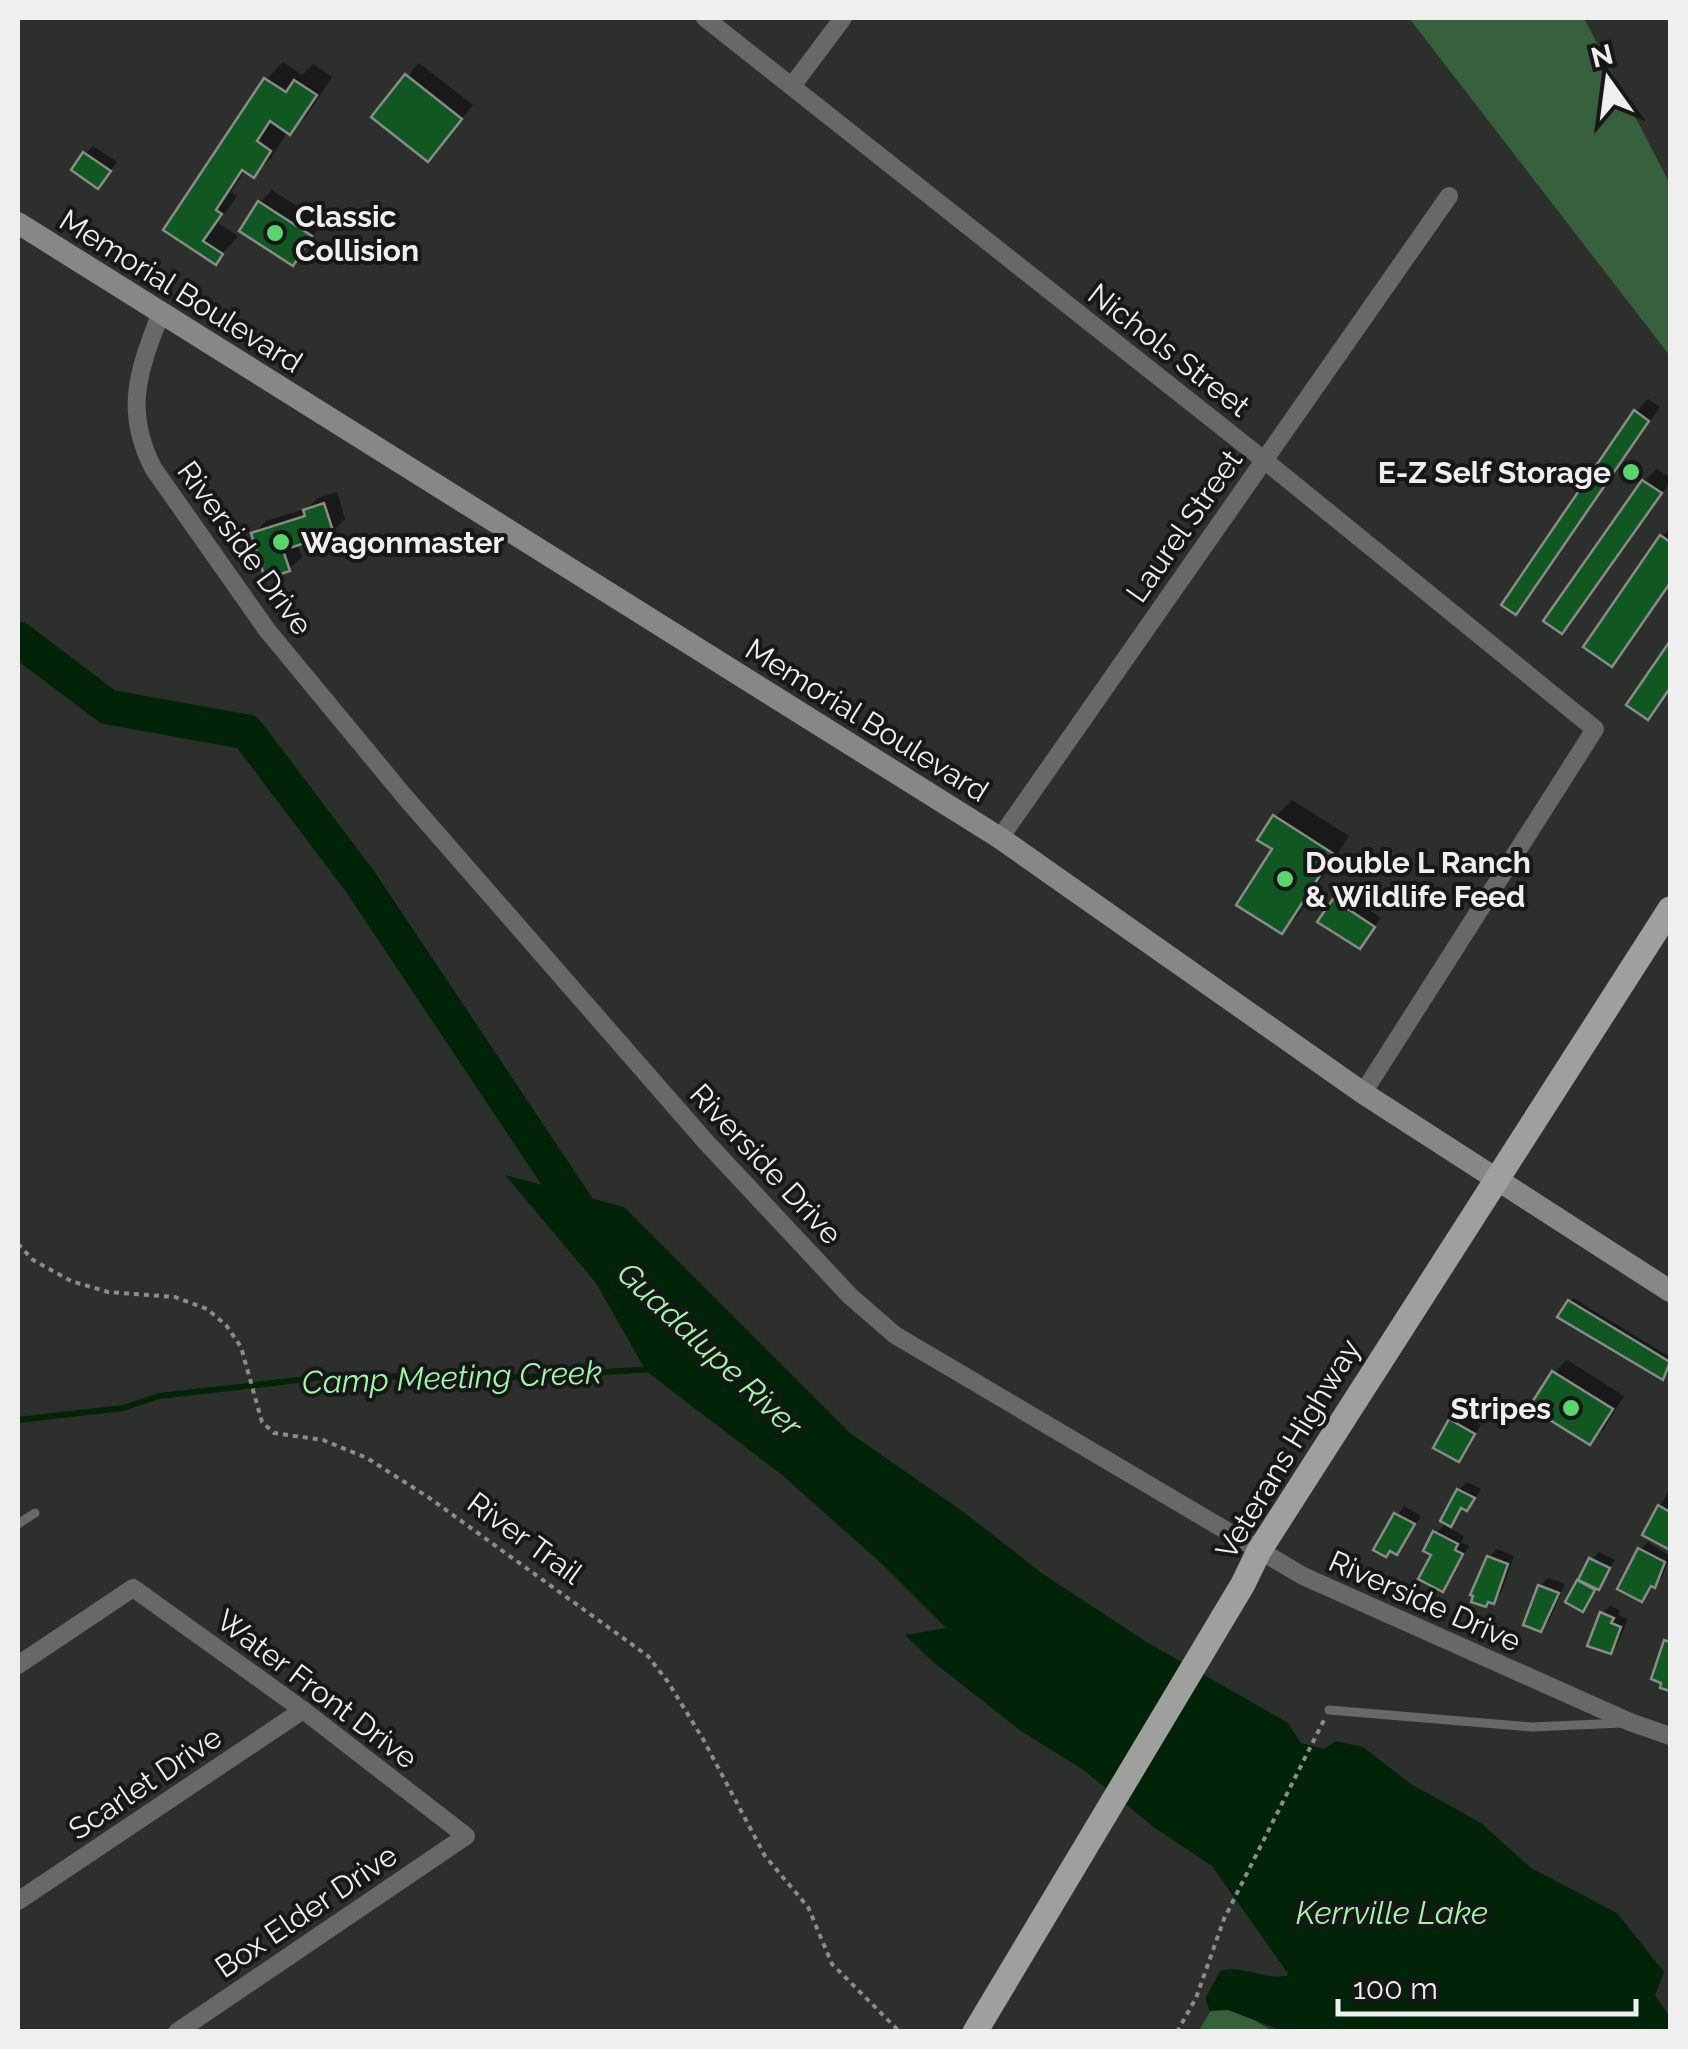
<svg xmlns="http://www.w3.org/2000/svg" width="1688" height="2049" font-family="Raleway,sans-serif">
<rect width="100%" height="100%" fill="#2d2f2d"/>
<g fill="#37613c">
<path d="M1409,18h175l86,166v172z"/>
<path d="M1211,2010h27l34,21 -74,1z"/>
</g>
<path fill="#012408" d="M505,1175l119,32 226,226 115,80 78,61 102,67 143,82 13,20 23,6 12,-8 27,6 48,37 70,39 50,45 86,45 47,59 -9,23 15,22v14l-385,1 -57,-22 -18,1 -5,-12 15,-28c24,-7 46,11 69,4l-77,-109 -57,-38 -73,-59 -61,-38 -89,-70 -27,-26 41,-7 -64,-64 -100,-89 -136,-104 -50,-88z"/>
<g fill="#0007">
<path d="M283,62l19,13 11,-11 19,13 -25,38 -19,16 -17,27 -17,17 -9,-5 -14,22 6,4 -19,27 20,13 -23,26 -48,-32 99,-150z"/>
<path d="M419,63l54,42 -33,41 -66,-30z"/>
<path d="M93,146l24,16 -12,16 -20,-24z"/>
<path d="M272,190l51,33 -30,39 -33,-59z"/>
<path d="M1648,399l12,8 -132,192 -12,13 120,-200z"/>
<path d="M1657,469l13,9v4l-96,136 -12,13 -16,-11 98,-139z"/>
<path d="M337,492l8,27 -12,12 -36,12 5,14 -13,12 -35,-35 12,-13 42,-13 10,-10z"/>
<path d="M1670,529v56l-46,67 -12,12 50,-127z"/>
<path d="M1292,800l57,36 -50,78 -17,17 -7,-114z"/>
<path d="M1342,893l39,25 -21,28 -25,-46z"/>
<path d="M1573,1298l97,59 -4,17 -3,3 -93,-75z"/>
<path d="M1567,1360l57,36 -21,34 -13,12 -36,-69z"/>
<path d="M1459,1413l22,12 -22,34 -8,-38z"/>
<path d="M1467,1482l14,7 -6,11 -8,8 -3,-2 -17,21 17,9 -3,6 8,4 -19,35 -8,8 -7,-35 1,-21 11,-11 12,-32z"/>
<path d="M1670,1488v59l-25,-13z"/>
<path d="M1404,1506l17,10 -16,28 -8,8 -21,-3z"/>
<path d="M1648,1542l22,14 -8,21 -20,22 -2,-49z"/>
<path d="M1497,1549l17,7 -13,37 -8,8 -4,-44z"/>
<path d="M1599,1552l16,8 -33,49 -14,-8 23,-41z"/>
<path d="M1548,1578l17,6 -16,37 -8,8 -1,-43z"/>
<path d="M1610,1606l10,4 -2,5 10,4 -10,24 -7,8 -9,-37z"/>
</g>
<g fill="none" stroke-linecap="round" stroke-linejoin="round">
<path stroke="#012408" stroke-width="6" d="M18,1420l105,-12 36,-12 175,-20 197,1 121,-8"/>
<path stroke="#012408" stroke-width="35" d="M18,639l90,68 139,25 112,148 235,352"/>
</g>
<g fill="#115721" stroke="#888b88" stroke-width="2.5">
<path d="M405,74l57,45 -34,43 -57,-45z"/>
<path d="M264,78l22,14 8,-12 23,15 -27,40 -20,-14 -13,20 14,10 -17,27 -12,-8 -26,40 6,4 -19,27 20,13 -7,11 -53,-35z"/>
<path d="M83,152l28,19 -13,18 -27,-19z"/>
<path d="M258,201l54,35 -19,30 -54,-35z"/>
<path d="M1634,410l15,11 -133,194 -15,-10z"/>
<path d="M1642,480l20,13 -100,141 -19,-13z"/>
<path d="M324,503l10,31 -51,16 7,21 -25,8 -14,-46 54,-17 -2,-6z"/>
<path d="M1660,535l10,7v41l-58,84 -29,-20z"/>
<path d="M1670,641v47l-22,32 -22,-15z"/>
<path d="M1273,815l61,39 -52,80 -46,-29 36,-56 -15,-9z"/>
<path d="M1333,899l42,28 -15,22 -43,-27z"/>
<path d="M1568,1300l102,62 -7,18 -106,-63z"/>
<path d="M1552,1371l61,38 -23,36 -61,-38z"/>
<path d="M1449,1419l26,15 -16,28 -26,-14z"/>
<path d="M1457,1489l18,9 -8,13 -6,-3 -10,19 -11,-6z"/>
<path d="M1658,1505l12,7v38l-28,-15z"/>
<path d="M1394,1513l21,11 -18,31 -7,-4 -4,6 -13,-7z"/>
<path d="M1433,1531l25,13 -3,6 8,4 -20,38 -25,-13 13,-24 -8,-4z"/>
<path d="M1638,1548l27,14 -10,26 -4,-2 -9,16 -25,-13z"/>
<path d="M1487,1556l21,8 -14,40 -6,-2 -2,5 -15,-5 2,-6 -3,-1z"/>
<path d="M1589,1558l21,10 -11,22 -21,-10z"/>
<path d="M1577,1580l18,10 -12,22 -18,-10z"/>
<path d="M1538,1585l21,8 -18,39 -18,-7z"/>
<path d="M1600,1612l14,6 -3,5 10,4 -10,27 -24,-8z"/>
<path d="M1664,1640l6,2v49l-10,-3 1,-5 -10,-4z"/>
</g>
<g fill="none" stroke-linecap="round" stroke-linejoin="round">
<g stroke="#8b8c8b" stroke-width="4" stroke-dasharray="5 5" stroke-linecap="butt">
<path d="M18,1244l15,16 38,21 37,11 67,5 32,12 19,16 15,22 21,75 12,11 49,7 44,18 61,39 220,159 20,26 35,57 62,117 43,51 24,57 68,68"/>
<path d="M1177,2032l19,-34 28,-79 100,-199"/>
</g>
<g stroke="#676867" stroke-width="9">
<path d="M18,1524l17,-11"/>
<path d="M1329,1710l203,17 90,-4"/>
</g>
<g stroke="#676867" stroke-width="18">
<path d="M705,18l559,442 331,269 -232,364"/>
<path d="M792,86l51,-68"/>
<path d="M160,315c-22,57 -36,96 -7,153l114,162 138,167 301,345 144,154 45,39 408,241 327,146 40,14"/>
<path d="M1000,838l449,-642"/>
<path d="M18,1665l115,-77 170,122 163,126 -289,196"/>
<path d="M18,1901l285,-191"/>
</g>
<path stroke="#868886" stroke-width="22" d="M18,223l982,615 363,255 307,198"/>
<path stroke="#9ea09e" stroke-width="25" d="M975,2032l268,-448 16,-33 411,-642"/>
</g>
<g fill="#5ad56e" stroke="#161716" stroke-width="4">
<circle cx="275" cy="233" r="10"/>
<circle cx="1631" cy="472" r="10"/>
<circle cx="281" cy="542" r="10"/>
<circle cx="1285" cy="879" r="10"/>
<circle cx="1571" cy="1408" r="10"/>
</g>
<g text-anchor="middle" dominant-baseline="central" stroke-width="8" stroke-linejoin="round" paint-order="stroke">
<g font-size="30" font-weight="bold" fill="#eeefee" stroke="#161716" text-anchor="start">
<text x="295" y="216">Classic<tspan x="295" dy="34">Collision</tspan></text>
<text x="1611" y="472" text-anchor="end">E-Z Self Storage</text>
<text x="301" y="542">Wagonmaster</text>
<text x="1305" y="862">Double L Ranch<tspan x="1305" dy="34">&amp; Wildlife Feed</tspan></text>
<text x="1551" y="1408" text-anchor="end">Stripes</text>
</g>
<g font-size="30" fill="#eeefee" stroke="#161716">
<text transform="translate(181 291) rotate(32)">Memorial Boulevard</text>
<text transform="translate(1169 350) rotate(38)">Nichols Street</text>
<text transform="translate(1184 526) rotate(-55)">Laurel Street</text>
<text transform="translate(245 548) rotate(54)">Riverside Drive</text>
<text transform="translate(867 720) rotate(32)">Memorial Boulevard</text>
<text transform="translate(766 1164) rotate(47)">Riverside Drive</text>
<text transform="translate(1288 1449) rotate(-59)">Veterans Highway</text>
<text transform="translate(525 1538) rotate(36)">River Trail</text>
<text transform="translate(1425 1601) rotate(24)">Riverside Drive</text>
<text transform="translate(317 1689) rotate(37)">Water Front Drive</text>
<text transform="translate(145 1783) rotate(-34)">Scarlet Drive</text>
<text transform="translate(306 1911) rotate(-34)">Box Elder Drive</text>
</g>
<g font-size="32" font-style="italic" fill="#9ff8a8" stroke="#161716">
<text transform="translate(710 1349) rotate(43)">Guadalupe River</text>
<text transform="translate(452 1377) rotate(-2)">Camp Meeting Creek</text>
<text x="1392" y="1912">Kerrville Lake</text>
</g>
</g>
<rect width="1688" height="2049" fill="none" stroke="#eeefee" stroke-width="40"/>
<g transform="translate(1608 80) rotate(346)" stroke="#161716" stroke-width="8" paint-order="stroke">
<path d="M0-8L18 38L0 25L-18 38Z" fill="#eeefee"/>
<text y="-15" font-size="28" font-weight="bold" text-anchor="middle" fill="#eeefee">N</text>
</g>
<path d="M1338 1999v15h298v-15" fill="none" stroke="#eeefee" stroke-width="5"/>
<text x="1353" y="1999" font-size="30" fill="#eeefee" stroke="#161716" stroke-width="8" paint-order="stroke">100 m</text>
</svg>
